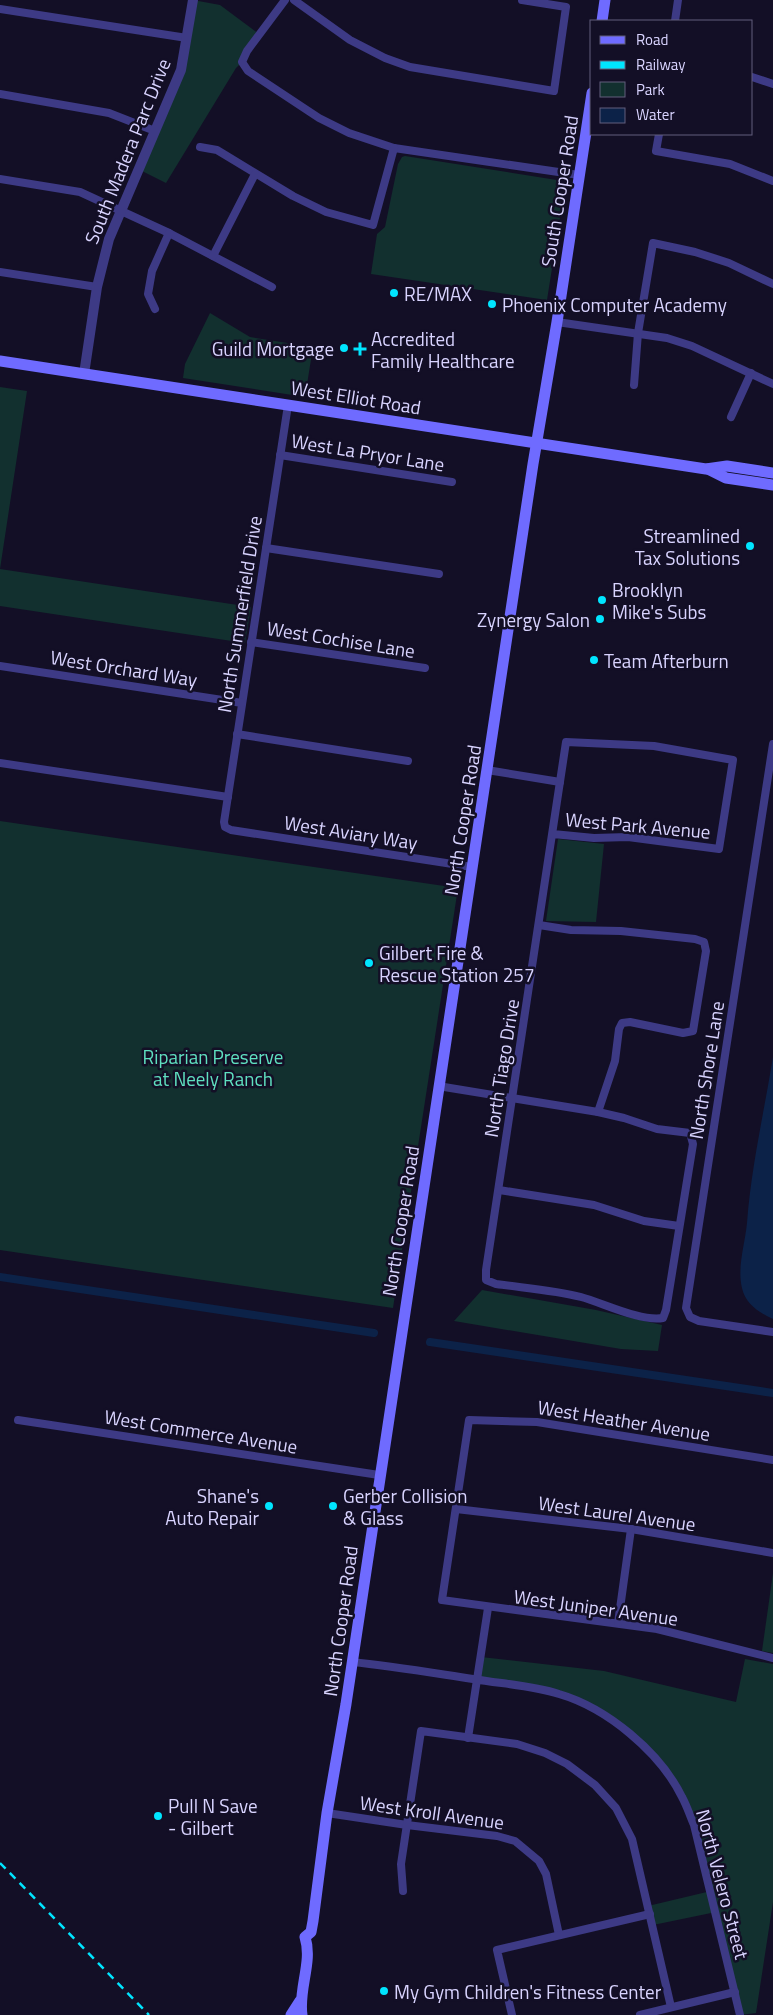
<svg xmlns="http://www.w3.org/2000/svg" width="773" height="2015" font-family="'Titillium Web',sans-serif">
<rect width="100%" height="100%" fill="#130f26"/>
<g fill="#12302f">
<path d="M193,0l27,5 39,29 -17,28 -6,6 -70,115 -28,-14 43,-99z"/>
<path d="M405,156l158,25 2,5 -18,114 -176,-26 6,-40 8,-7 13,-63 4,-7z"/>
<path d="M210,313l40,24 63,10 -8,50 -122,-19 2,-14z"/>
<path d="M0,387l27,4 -27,178 251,38 -6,36 -245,-37z"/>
<path d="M0,821l458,67 -65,420 -393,-58z"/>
<path d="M558,839l46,5 -8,78 -50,-1z"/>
<path d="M482,1290l114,20 66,15 -4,26 -37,-2 -167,-28z"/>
<path d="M773,1573v80l-11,-2z"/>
<path d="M481,1657l123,14 132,31 9,-43 28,5v238l-17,111 -16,2 -24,-103 -63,13 -5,-19 63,-15 -17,-66 -29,-54 -40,-41 -65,-36 -82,-14z"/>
</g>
<path fill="#0c2248" d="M773,1057v262c-14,-6 -28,-16 -31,-31 -5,-21 3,-44 5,-65 4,-55 17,-111 26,-166z"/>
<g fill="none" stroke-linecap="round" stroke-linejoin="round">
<g stroke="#0c2248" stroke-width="8">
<path d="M0,1277l374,56"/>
<path d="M430,1342l343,51"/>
</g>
<g stroke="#3d3a85" stroke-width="8">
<path d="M285,0l-38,51 -5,11 6,9 71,47 30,15 45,15 185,27"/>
<path d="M294,0l56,40 35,18 25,9 144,24 12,-84 -44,-7"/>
<path d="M0,9l187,29"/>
<path d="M675,21l3,-21"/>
<path d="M752,77l21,7"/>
<path d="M0,94l109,19 46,18"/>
<path d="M659,134l-3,17 74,13 43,17"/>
<path d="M200,147l17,3 76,46 33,16 47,13 21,-77"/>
<path d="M0,179l80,13 89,41 103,54"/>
<path d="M213,256l42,-82"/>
<path d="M0,272l97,15"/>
<path d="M155,309l-7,-15 4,-23 17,-38"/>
<path d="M557,322l110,16 25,8 81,38"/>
<path d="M634,385l4,-52 15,-90 42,9 34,11 44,21"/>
<path d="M288,405l-64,417 1,5 6,3 241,37"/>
<path d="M731,417l20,-44"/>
<path d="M280,455l172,27"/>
<path d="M266,548l173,26"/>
<path d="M251,642l174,26"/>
<path d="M0,666l242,37"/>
<path d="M237,734l171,27"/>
<path d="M773,744l-87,564 4,9 9,4 74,11"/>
<path d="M0,763l228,34"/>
<path d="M487,770l73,12"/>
<path d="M539,925l32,5 50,1 74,8 9,3 2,9 -13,80 -10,2 -53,-11 -8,1 -3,6 -4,32 -17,51"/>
<path d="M438,1086l160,26 26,6 33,11 33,4 3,11 -27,166 -3,8c-22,4 -60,-15 -82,-21 -27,-7 -57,-9 -85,-13l-10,-4v-10l80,-528 88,4 79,14 -14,89 -91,-12 -34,1 -41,-4"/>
<path d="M499,1190l95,15 50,16 35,5"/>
<path d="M18,1420l361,55"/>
<path d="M773,1460l-236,-38 -68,-2 -27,180 215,29 116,29"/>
<path d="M456,1509l175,20 142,24"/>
<path d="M618,1623l13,-94"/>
<path d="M352,1662c40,4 81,11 121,17 29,5 58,6 86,15 48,14 101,58 123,103 5,9 8,19 12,28l46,190"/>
<path d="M468,1738l20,-130"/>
<path d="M327,1813l80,12 90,11 18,5 24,20 7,13 13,61"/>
<path d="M403,1891l-2,-27 20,-133 96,13 28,9 22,11 28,21 21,23 16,31 39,168"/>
<path d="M512,2015l-15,-65 153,-36"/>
<path d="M640,2015l95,-23"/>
</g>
<path stroke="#3d3a85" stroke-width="10" d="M84,374l13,-87 12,-48 72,-169 12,-70"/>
<g stroke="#6f6bff" stroke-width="11">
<path d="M602,21l3,-21"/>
<path d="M0,361l706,108 21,-3 46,7"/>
<path d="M708,469l18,9 47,7"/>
<path d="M291,2015l9,-14"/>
<path d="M302,2015c-4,-26 11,-53 3,-78l6,-5 2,-11 14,-108 19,-109 187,-1240 24,-142 35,-229"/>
</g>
<path stroke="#00e5ff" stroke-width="2.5" stroke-dasharray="8 6" stroke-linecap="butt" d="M0,1863l149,152"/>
</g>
<g fill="#00e5ff" stroke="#130f26" stroke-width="2">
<circle cx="394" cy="293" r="5"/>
<circle cx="492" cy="304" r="5"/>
<circle cx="344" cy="348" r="5"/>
<path d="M357.5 341.5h5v5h5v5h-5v5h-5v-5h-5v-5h5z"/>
<circle cx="750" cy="546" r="5"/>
<circle cx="602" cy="600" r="5"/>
<circle cx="600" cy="619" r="5"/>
<circle cx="594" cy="660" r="5"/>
<circle cx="369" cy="963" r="5"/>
<circle cx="269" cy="1506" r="5"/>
<circle cx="333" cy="1506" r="5"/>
<circle cx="158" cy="1816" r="5"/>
<circle cx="384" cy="1991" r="5"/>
</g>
<g text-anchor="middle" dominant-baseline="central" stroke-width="5" stroke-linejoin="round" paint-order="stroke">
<g font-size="19" fill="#d9d4ff" stroke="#130f26">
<text transform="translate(127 151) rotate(-68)">South Madera Parc Drive</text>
<text transform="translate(559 191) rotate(-81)">South Cooper Road</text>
<text transform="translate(356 397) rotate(9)">West Elliot Road</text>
<text transform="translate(368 452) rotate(9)">West La Pryor Lane</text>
<text transform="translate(239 614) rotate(-81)">North Summerfield Drive</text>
<text transform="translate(341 639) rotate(9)">West Cochise Lane</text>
<text transform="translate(124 668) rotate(9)">West Orchard Way</text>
<text transform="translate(462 820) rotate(-81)">North Cooper Road</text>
<text transform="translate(638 825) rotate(5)">West Park Avenue</text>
<text transform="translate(351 832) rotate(9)">West Aviary Way</text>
<text transform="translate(501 1068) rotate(-81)">North Tiago Drive</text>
<text transform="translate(706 1070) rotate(-81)">North Shore Lane</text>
<text transform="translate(400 1221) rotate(-81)">North Cooper Road</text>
<text transform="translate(624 1420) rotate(9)">West Heather Avenue</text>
<text transform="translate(201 1431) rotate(9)">West Commerce Avenue</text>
<text transform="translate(617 1513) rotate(8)">West Laurel Avenue</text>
<text transform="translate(596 1607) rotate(8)">West Juniper Avenue</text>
<text transform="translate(340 1621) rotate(-82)">North Cooper Road</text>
<text transform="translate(432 1812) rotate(8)">West Kroll Avenue</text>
<text transform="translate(723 1884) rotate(75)">North Velero Street</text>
</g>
<g font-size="19" fill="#d9d4ff" stroke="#130f26" text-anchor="start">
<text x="404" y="293">RE/MAX</text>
<text x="502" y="304">Phoenix Computer Academy</text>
<text x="371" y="338">Accredited<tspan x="371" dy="22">Family Healthcare</tspan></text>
<text x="334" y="348" text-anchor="end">Guild Mortgage</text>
<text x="740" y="535" text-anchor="end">Streamlined<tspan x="740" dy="22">Tax Solutions</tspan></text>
<text x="612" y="589">Brooklyn<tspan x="612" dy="22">Mike's Subs</tspan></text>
<text x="590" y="619" text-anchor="end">Zynergy Salon</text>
<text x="604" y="660">Team Afterburn</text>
<text x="379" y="952">Gilbert Fire &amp;<tspan x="379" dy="22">Rescue Station 257</tspan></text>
<text x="259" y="1495" text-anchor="end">Shane's<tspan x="259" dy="22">Auto Repair</tspan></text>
<text x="343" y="1495">Gerber Collision<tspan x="343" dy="22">&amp; Glass</tspan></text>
<text x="168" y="1805">Pull N Save<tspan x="168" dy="22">- Gilbert</tspan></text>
<text x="394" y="1991">My Gym Children's Fitness Center</text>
</g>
<g font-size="19" fill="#5fe0c0" stroke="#130f26">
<text x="213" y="1056">Riparian Preserve<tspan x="213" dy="22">at Neely Ranch</tspan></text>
</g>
</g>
<rect x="590" y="20" width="162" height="115" fill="#130f26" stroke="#625e7d"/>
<rect x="600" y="36" width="25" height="8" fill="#6f6bff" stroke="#625e7d"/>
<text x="636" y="45" font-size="15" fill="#d9d4ff">Road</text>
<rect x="600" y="61" width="25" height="8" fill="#00e5ff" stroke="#625e7d"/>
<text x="636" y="70" font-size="15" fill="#d9d4ff">Railway</text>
<rect x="600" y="82" width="25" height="15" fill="#12302f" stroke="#625e7d"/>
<text x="636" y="95" font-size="15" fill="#d9d4ff">Park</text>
<rect x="600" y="108" width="25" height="15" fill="#0c2248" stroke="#625e7d"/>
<text x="636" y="120" font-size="15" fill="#d9d4ff">Water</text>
</svg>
